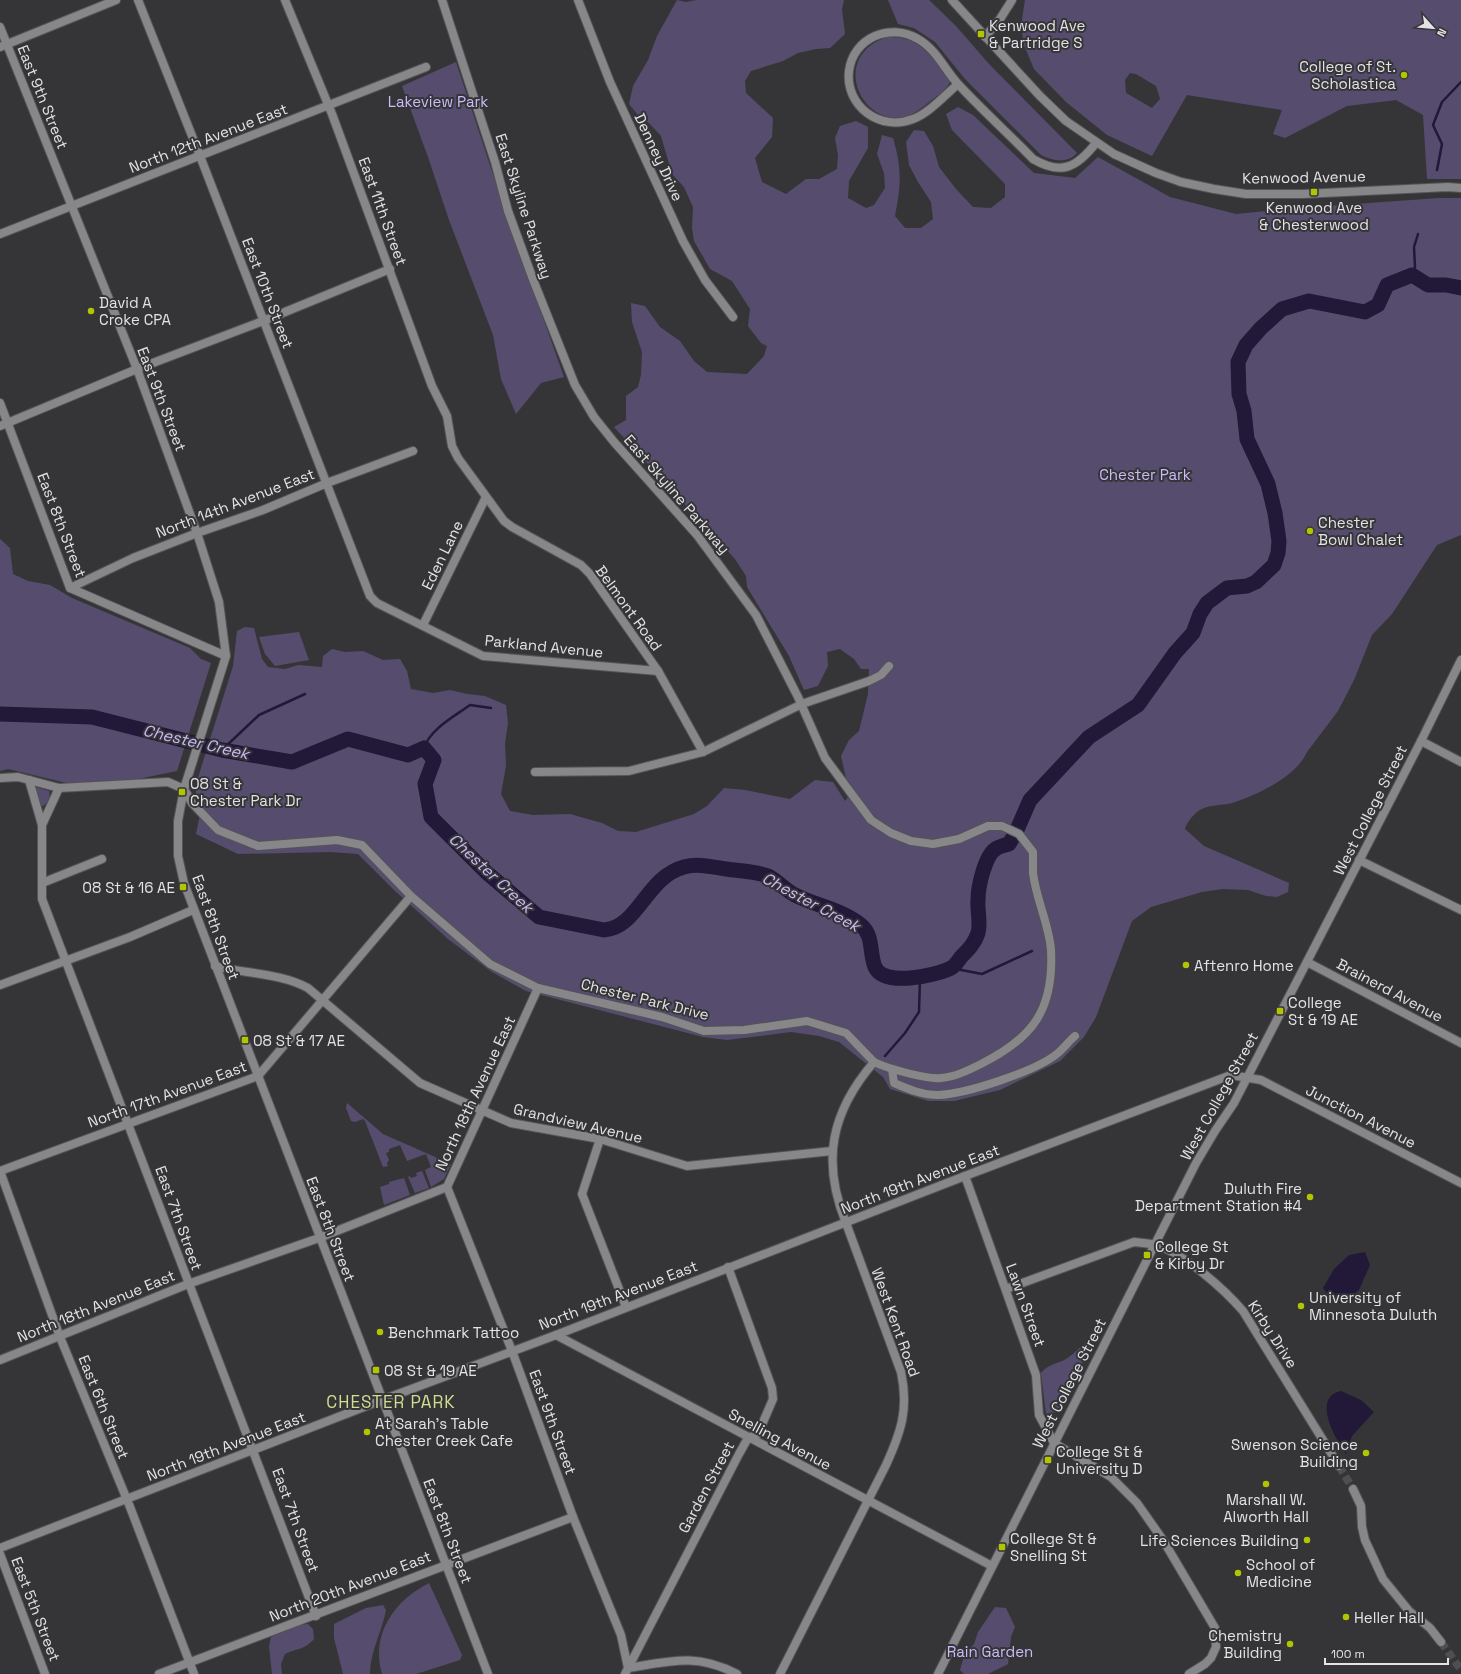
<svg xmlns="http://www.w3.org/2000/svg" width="1461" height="1674" font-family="'Space Grotesk',sans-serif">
<rect width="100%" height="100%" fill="#353538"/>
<g fill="#564d6e" fill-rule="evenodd">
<path d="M677,0l9,2 11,-2h147l-2,9 3,25 -15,14 -14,1 -18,4 -15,8 -32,10 -6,10 1,12 27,25 -1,19 -17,21 7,24 24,12 20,-15h13l18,-10 1,-14 -3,-17 5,-12 16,-5 12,6v21l-19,33 -1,17 18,10 8,-3 11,-17 -1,-15 -7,-19 5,-19 11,3c9,31 8,47 2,78l10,12h16l12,-9 -2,-17 -13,-20 -9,-17 -3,-23 8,-12 10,1 9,15 6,21 17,22 17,18 18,1 14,-11v-13l-53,-54 -6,-16 12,-7 15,8 61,58 41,5 23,-21 72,40 66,17 50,-5 153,-11h22v337l-24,10 -45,69 -20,21 -18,45 -16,31 -31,41c-11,25 -50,43 -75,51 -11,3 -26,1 -35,9 -5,4 -11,12 -12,17l19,17 85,37 -1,9 -11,5 -11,-1 -18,-6 -25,-1 -21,3 -51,15 -19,14 -36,96 -12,20 -24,24 -60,29 -46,11h-26l-38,-12 -7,-12 -44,-35 -20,-6 -28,-4 -64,8 -24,-3 -177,-46 -34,-19 -44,-33 -54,-49 -36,-36 -28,-2 -92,2 -42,-20 6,-29 -6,-8v-13l37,-118 4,-35 8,-4 9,1 8,31 6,8 17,2 13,-4 24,2 1,-11 9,-7 13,3 18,-1 20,9 17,-1 7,12 4,18 22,4 17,-3 17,4 18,2 21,9 2,18 -3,20 1,23 -5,28 9,17 23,4 37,-1 32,9 16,8 18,1 58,-18 13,-8 17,-18 21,2 45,9 25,-19 18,2 12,19 9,-12 -8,-11 -5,-22 8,-16 10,-9 9,-37 1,-25h-8l-7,-10 -14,-10 -13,3 1,14 -10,20 -14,4 -15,-34 -42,-69 -1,-11 -11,-17 -121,-132 12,-7v-24l12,-9 3,-12 1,-23 -10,-30 -1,-19 14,3 15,21 20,14 14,20 13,11 40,2 17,-18 3,-10 -6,-3 -13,-17 2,-17 -18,-28 -22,-12 -16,-28 -2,-13 1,-21 -9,-20 -12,-13 -11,-38 -11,-12 -12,-9 -9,-11 4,-18 15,-26 9,-24z"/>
<path d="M888,0h41l27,26 33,38 88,89c-10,11 -24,8 -36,2l-76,-76 -30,-37 -21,-14 -16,-4z"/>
<path d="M1025,0h436v179h-34l-4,-64 -27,-15 -49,6 -62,32 -12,-4 9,-24 -95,-15 -35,61 -45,-21 -41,-33 -32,-33 -10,-24 -3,-19zM1130,73l6,1 20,12 4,13 -8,9 -26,-15 -1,-13z"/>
<path d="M887,37c33,-1 42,18 62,40l1,5c-4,9 -15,15 -22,21 -5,4 -12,9 -18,12 -45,18 -84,-57 -23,-78z"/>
<path d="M456,62l49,149 59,166 -23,6 -25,31 -15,-35 -8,-44 -44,-115 -21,-63 -26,-71z"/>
<path d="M0,539l10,9 3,26 15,7 22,4 22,13 118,50 11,11 10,4 -34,108 -39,8 -71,4 -59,-14 -8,2z"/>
<path d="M299,632l10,28 -34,6 -10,-12 -6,-17z"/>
<path d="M36,787l13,4c2,5 -1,12 -6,15l-3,-1z"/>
<path d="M347,1103l36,31 68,30 -7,15 -13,8 -6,-17 6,-3 -5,-13 -19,7 -7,-16 -11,4v3l-3,1 3,7 -2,3 1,3 -5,1 -18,-46 -2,-2 -8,3 -4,-1 -5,-13z"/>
<path d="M422,1171l7,17 -14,5 -7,-16 2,-1 1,2 6,-2 -1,-3z"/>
<path d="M404,1178l6,17 -26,10 -4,-18 9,-3v-2z"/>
<path d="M1096,1335l-36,74 -4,3 -10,2 -5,-41c7,-9 16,-9 25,-14 11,-7 19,-18 30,-24z"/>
<path d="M429,1583l33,72 -2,5 -44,14h-34c-12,-40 13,-74 47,-91z"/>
<path d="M383,1605l3,5c-4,22 -16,41 -16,64h-27l-9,-36v-14l32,-16z"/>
<path d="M995,1607l11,1 9,19 -4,10 -3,27 -20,10h-24l-4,-4 5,-17 9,-9 4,-12z"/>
<path d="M308,1624l5,5 1,10c-10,11 -16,9 -29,15l-4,10 1,10h-10l-3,-28 2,-9 25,-12z"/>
</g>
<g fill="#221838">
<path d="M1365,1252l5,13 -11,25 -17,14 -10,-4 -9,-12 11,-19 15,-14z"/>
<path d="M1341,1391l20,9 13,12 -22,24 -6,18c-10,-14 -35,-57 -5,-63z"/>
</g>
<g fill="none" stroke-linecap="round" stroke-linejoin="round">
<g stroke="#221838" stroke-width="2.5">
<path d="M1437,170l5,-26 -9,-19 9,-23 19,-20"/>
<path d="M1412,275l3,-8 -1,-20 4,-13"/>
<path d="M424,748c6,-19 31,-32 46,-43l21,3"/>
<path d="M222,750l37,-35 46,-21"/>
<path d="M951,968l31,6 50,-23"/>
<path d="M885,1056l20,-23 14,-21 1,-34"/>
</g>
<path stroke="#221838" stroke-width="15" d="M0,714l92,3 130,33 70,12 56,-23 60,16 16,-7 10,12 -9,24 6,33 55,55 53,45 65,13c34,-2 42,-53 80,-63 14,-4 28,0 42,2 13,2 29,2 42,7 10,5 17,14 27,19 21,11 46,14 66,30 13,11 8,28 14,42 9,20 60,9 76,1 4,-2 7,-7 10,-11 7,-7 14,-14 17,-24 3,-10 -1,-23 0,-33 0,-13 7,-46 19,-52 4,-2 8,-3 12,-4l7,-12 14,-32 59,-63 49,-32 37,-52 18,-20 7,-19 7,-11 20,-15 20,-2 9,-4 18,-17 4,-12 1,-12 -4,-28 -7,-29 -21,-45 -3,-28 -5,-17 -1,-32 8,-17 15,-17 21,-19 27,-8 56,11 13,-7 9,-20 25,-10 16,10h18l15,3"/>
<g stroke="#4f4f52" stroke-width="8" stroke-dasharray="8 4" stroke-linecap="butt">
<path d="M1339,1466l14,23"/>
<path d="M1441,1642l20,28"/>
</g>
<g stroke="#545356" stroke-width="10">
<g id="minor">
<path d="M138,0l62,156 170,440 7,7 106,53 175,15"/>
<path d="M285,0l47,114 100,272 15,30 5,30 6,12 46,63 8,6 69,38 9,9 68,97 45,81"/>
<path d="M578,0l32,82 73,159 22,39 28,37"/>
<path d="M985,37l15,-18 12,-19"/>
<path d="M0,47l116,-47"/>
<path d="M958,84c-14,12 -29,29 -45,35 -33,13 -68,-13 -64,-48 4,-33 41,-49 69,-32 18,10 27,31 40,45 24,26 51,50 75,75 29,17 44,8 63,-16"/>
<path d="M0,234l426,-167"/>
<path d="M0,403l70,185 156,68"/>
<path d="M0,426l137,-57 126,-48 127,-52"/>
<path d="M70,588l63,-30 64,-25 66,-23 64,-27 86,-32"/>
<path d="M423,625l63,-128"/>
<path d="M1421,741l40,21"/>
<path d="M535,772l94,-1 74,-19 99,-48 67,-23 12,-6 8,-9"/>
<path d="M0,778l18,-1 41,11 109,-6 16,7 8,14 26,27 40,16 79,-6 25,5 49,51 79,68 48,24 124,29 42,14 40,-1 63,-9 39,12 28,29"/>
<path d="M29,780l13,45v74l274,717"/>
<path d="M42,825l17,-37"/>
<path d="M1359,860l102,50"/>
<path d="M42,883l60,-24"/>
<path d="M1307,962l154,81"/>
<path d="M215,966c31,8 65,7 93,22l112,95 91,40 89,16 87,27 145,-15"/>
<path d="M0,985l130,-48 63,-27"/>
<path d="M892,1069l2,14c14,6 28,12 44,12 28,-1 99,-24 120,-42 6,-5 11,-12 17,-17"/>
<path d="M600,1139l-18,55 44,113"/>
<path d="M965,1176l71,199 3,40 15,28 57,34 26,26 26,37 52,88 1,19 -5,11 -6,6 -16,10"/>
<path d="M447,1187l65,164 61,166 48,118 7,33c44,-7 68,-15 109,6"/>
<path d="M1006,1289l128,-47c7,1 14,1 21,3 29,8 69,44 88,66l96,155"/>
<path d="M556,1335l436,231"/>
<path d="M0,1360l188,-76 131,-46 128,-51 91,-199"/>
<path d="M1353,1489l8,17 1,21 3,13 18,39 26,32 21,17 11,14"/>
<path d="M0,1554l45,120"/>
<path d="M159,1674l414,-157"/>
<path d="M194,1674l-64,-167 -70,-170 -60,-166 258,-95 153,-180"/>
<path d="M625,1674l114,-220 9,-16 10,-4 15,-35 -1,-11 -44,-121"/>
<path d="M780,1674l106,-209c15,-33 23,-56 15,-93l-55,-149"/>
</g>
</g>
<g stroke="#545356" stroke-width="10">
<g id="tertiary">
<path d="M442,0l53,162 13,49 26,71 41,103 19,32 20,25 83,93 59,80 42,82 27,61 46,62 20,13 20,8 22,3 26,-5 29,-13h14l17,8 14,18c0,7 0,14 0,21 3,26 16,51 18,77 3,60 -18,88 -70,114 -12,6 -26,13 -40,14 -13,2 -55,-10 -67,-16 -43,50 -53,99 -28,161"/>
<path d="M952,0l88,96 26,25 48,33 42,19 25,9 33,7 32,5h57l145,-7 13,1"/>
<path d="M0,27l137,342 60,164 22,69 7,54 -42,133 -6,32v35l6,27 304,791"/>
<path d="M0,1548l382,-148 174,-65 409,-159 266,-101 30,5 200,103"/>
<path d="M938,1674l258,-511 19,-32 19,-28 187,-362 40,-81"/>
</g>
</g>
<use href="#minor" stroke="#878689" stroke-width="8"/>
<use href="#tertiary" stroke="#878689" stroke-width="8"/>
</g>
<g fill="#b1c500" stroke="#353538" stroke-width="1.5">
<rect x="977" y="30" width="8" height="8" rx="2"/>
<circle cx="1404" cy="75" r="4"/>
<rect x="1310" y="188" width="8" height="8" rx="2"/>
<circle cx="91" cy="311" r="4"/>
<circle cx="1310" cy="531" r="4"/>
<rect x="178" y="788" width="8" height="8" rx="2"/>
<rect x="179" y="883" width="8" height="8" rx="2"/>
<circle cx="1186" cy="965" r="4"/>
<rect x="1276" y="1007" width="8" height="8" rx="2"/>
<rect x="241" y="1036" width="8" height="8" rx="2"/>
<circle cx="1310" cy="1197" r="4"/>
<rect x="1143" y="1251" width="8" height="8" rx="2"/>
<circle cx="1301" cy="1306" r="4"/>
<circle cx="380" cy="1332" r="4"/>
<rect x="372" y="1366" width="8" height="8" rx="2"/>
<circle cx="367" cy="1432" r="4"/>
<circle cx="1366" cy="1453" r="4"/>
<rect x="1044" y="1456" width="8" height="8" rx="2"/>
<circle cx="1266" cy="1484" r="4"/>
<circle cx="1307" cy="1540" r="4"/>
<rect x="998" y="1543" width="8" height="8" rx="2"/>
<circle cx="1238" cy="1573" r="4"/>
<circle cx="1346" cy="1617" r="4"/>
<circle cx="1290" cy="1644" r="4"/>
</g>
<g text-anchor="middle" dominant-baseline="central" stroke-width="4" stroke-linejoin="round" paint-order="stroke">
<g font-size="15" fill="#e3e2e4" stroke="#353538" text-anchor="start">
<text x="989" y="25">Kenwood Ave<tspan x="989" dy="17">&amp; Partridge S</tspan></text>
<text x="1396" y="66" text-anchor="end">College of St.<tspan x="1396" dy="17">Scholastica</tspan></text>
<text x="1314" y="207" text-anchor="middle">Kenwood Ave<tspan x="1314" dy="17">&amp; Chesterwood</tspan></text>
<text x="99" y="302">David A<tspan x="99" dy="17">Croke CPA</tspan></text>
<text x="1318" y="522">Chester<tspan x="1318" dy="17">Bowl Chalet</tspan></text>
<text x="190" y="783">08 St &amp;<tspan x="190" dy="17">Chester Park Dr</tspan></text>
<text x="175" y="887" text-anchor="end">08 St &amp; 16 AE</text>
<text x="1194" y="965">Aftenro Home</text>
<text x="1288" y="1002">College<tspan x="1288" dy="17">St &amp; 19 AE</tspan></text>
<text x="253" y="1040">08 St &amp; 17 AE</text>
<text x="1302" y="1188" text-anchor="end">Duluth Fire<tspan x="1302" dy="17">Department Station #4</tspan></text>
<text x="1155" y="1246">College St<tspan x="1155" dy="17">&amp; Kirby Dr</tspan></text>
<text x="1309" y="1297">University of<tspan x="1309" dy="17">Minnesota Duluth</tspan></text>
<text x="388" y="1332">Benchmark Tattoo</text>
<text x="384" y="1370">08 St &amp; 19 AE</text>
<text x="375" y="1423">At Sarah's Table<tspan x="375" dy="17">Chester Creek Cafe</tspan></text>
<text x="1358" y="1444" text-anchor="end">Swenson Science<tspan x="1358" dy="17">Building</tspan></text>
<text x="1056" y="1451">College St &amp;<tspan x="1056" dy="17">University D</tspan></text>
<text x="1266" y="1499" text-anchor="middle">Marshall W.<tspan x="1266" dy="17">Alworth Hall</tspan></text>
<text x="1010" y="1538">College St &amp;<tspan x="1010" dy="17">Snelling St</tspan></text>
<text x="1299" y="1540" text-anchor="end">Life Sciences Building</text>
<text x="1246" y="1564">School of<tspan x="1246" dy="17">Medicine</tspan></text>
<text x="1354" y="1617">Heller Hall</text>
<text x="1282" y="1635" text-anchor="end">Chemistry<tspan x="1282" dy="17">Building</tspan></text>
</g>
<g font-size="15" fill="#e3e2e4" stroke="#353538">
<text transform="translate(43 97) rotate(68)">East 9th Street</text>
<text transform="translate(208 138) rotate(-21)">North 12th Avenue East</text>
<text transform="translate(659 157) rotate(65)">Denney Drive</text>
<text transform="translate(1304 177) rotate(-1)">Kenwood Avenue</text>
<text transform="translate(524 206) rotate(72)">East Skyline Parkway</text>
<text transform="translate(383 211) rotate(70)">East 11th Street</text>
<text transform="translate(268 293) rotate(69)">East 10th Street</text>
<text transform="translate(162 399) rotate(69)">East 9th Street</text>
<text transform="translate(677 494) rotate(49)">East Skyline Parkway</text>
<text transform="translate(235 503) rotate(-21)">North 14th Avenue East</text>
<text transform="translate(62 525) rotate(69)">East 8th Street</text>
<text transform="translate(442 555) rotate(-64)">Eden Lane</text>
<text transform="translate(629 608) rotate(54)">Belmont Road</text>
<text transform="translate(544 646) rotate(6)">Parkland Avenue</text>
<text transform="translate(1370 810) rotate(-63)">West College Street</text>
<text transform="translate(216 927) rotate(70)">East 8th Street</text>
<text transform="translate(1390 990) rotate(28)">Brainerd Avenue</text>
<text transform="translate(645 999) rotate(14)">Chester Park Drive</text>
<text transform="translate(475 1093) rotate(-65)">North 18th Avenue East</text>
<text transform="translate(167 1094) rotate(-20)">North 17th Avenue East</text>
<text transform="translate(1219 1096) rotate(-61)">West College Street</text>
<text transform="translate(1361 1116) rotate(27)">Junction Avenue</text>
<text transform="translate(578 1123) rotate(13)">Grandview Avenue</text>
<text transform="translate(920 1179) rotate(-21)">North 19th Avenue East</text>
<text transform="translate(179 1218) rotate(70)">East 7th Street</text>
<text transform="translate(331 1229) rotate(69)">East 8th Street</text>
<text transform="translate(618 1295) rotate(-21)">North 19th Avenue East</text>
<text transform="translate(1026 1305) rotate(70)">Lawn Street</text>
<text transform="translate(96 1306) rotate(-22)">North 18th Avenue East</text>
<text transform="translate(896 1322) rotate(70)">West Kent Road</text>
<text transform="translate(1273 1334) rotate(57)">Kirby Drive</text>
<text transform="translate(1069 1383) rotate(-63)">West College Street</text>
<text transform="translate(104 1407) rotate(68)">East 6th Street</text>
<text transform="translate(553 1422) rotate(70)">East 9th Street</text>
<text transform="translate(780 1439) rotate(28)">Snelling Avenue</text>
<text transform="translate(226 1446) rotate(-21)">North 19th Avenue East</text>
<text transform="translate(706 1487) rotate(-62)">Garden Street</text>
<text transform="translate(296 1520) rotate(70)">East 7th Street</text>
<text transform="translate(448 1531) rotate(69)">East 8th Street</text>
<text transform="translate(350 1586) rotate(-21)">North 20th Avenue East</text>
<text transform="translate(36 1609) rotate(69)">East 5th Street</text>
</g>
<g font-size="15" fill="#ccbbfa" stroke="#353538">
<text x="438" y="101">Lakeview Park</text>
<text x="1145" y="474">Chester Park</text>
<text x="990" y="1651">Rain Garden</text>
</g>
<g font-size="16" font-style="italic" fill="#cbb9f9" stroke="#353538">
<text transform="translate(196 742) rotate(13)">Chester Creek</text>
<text transform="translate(491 873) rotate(43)">Chester Creek</text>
<text transform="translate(811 902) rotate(28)">Chester Creek</text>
</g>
<g font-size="17" letter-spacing="1" fill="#d0de91" stroke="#353538">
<text x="391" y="1402">CHESTER PARK</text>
</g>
</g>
<g transform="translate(1433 28) rotate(117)" stroke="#353538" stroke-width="3" paint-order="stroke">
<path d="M0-3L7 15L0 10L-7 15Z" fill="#e3e2e4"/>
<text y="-6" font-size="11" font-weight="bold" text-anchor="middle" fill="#e3e2e4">N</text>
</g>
<path d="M1325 1658v6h123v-6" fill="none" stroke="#e3e2e4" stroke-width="2"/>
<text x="1331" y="1658" font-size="12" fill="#e3e2e4" stroke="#353538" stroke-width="3" paint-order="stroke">100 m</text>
</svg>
